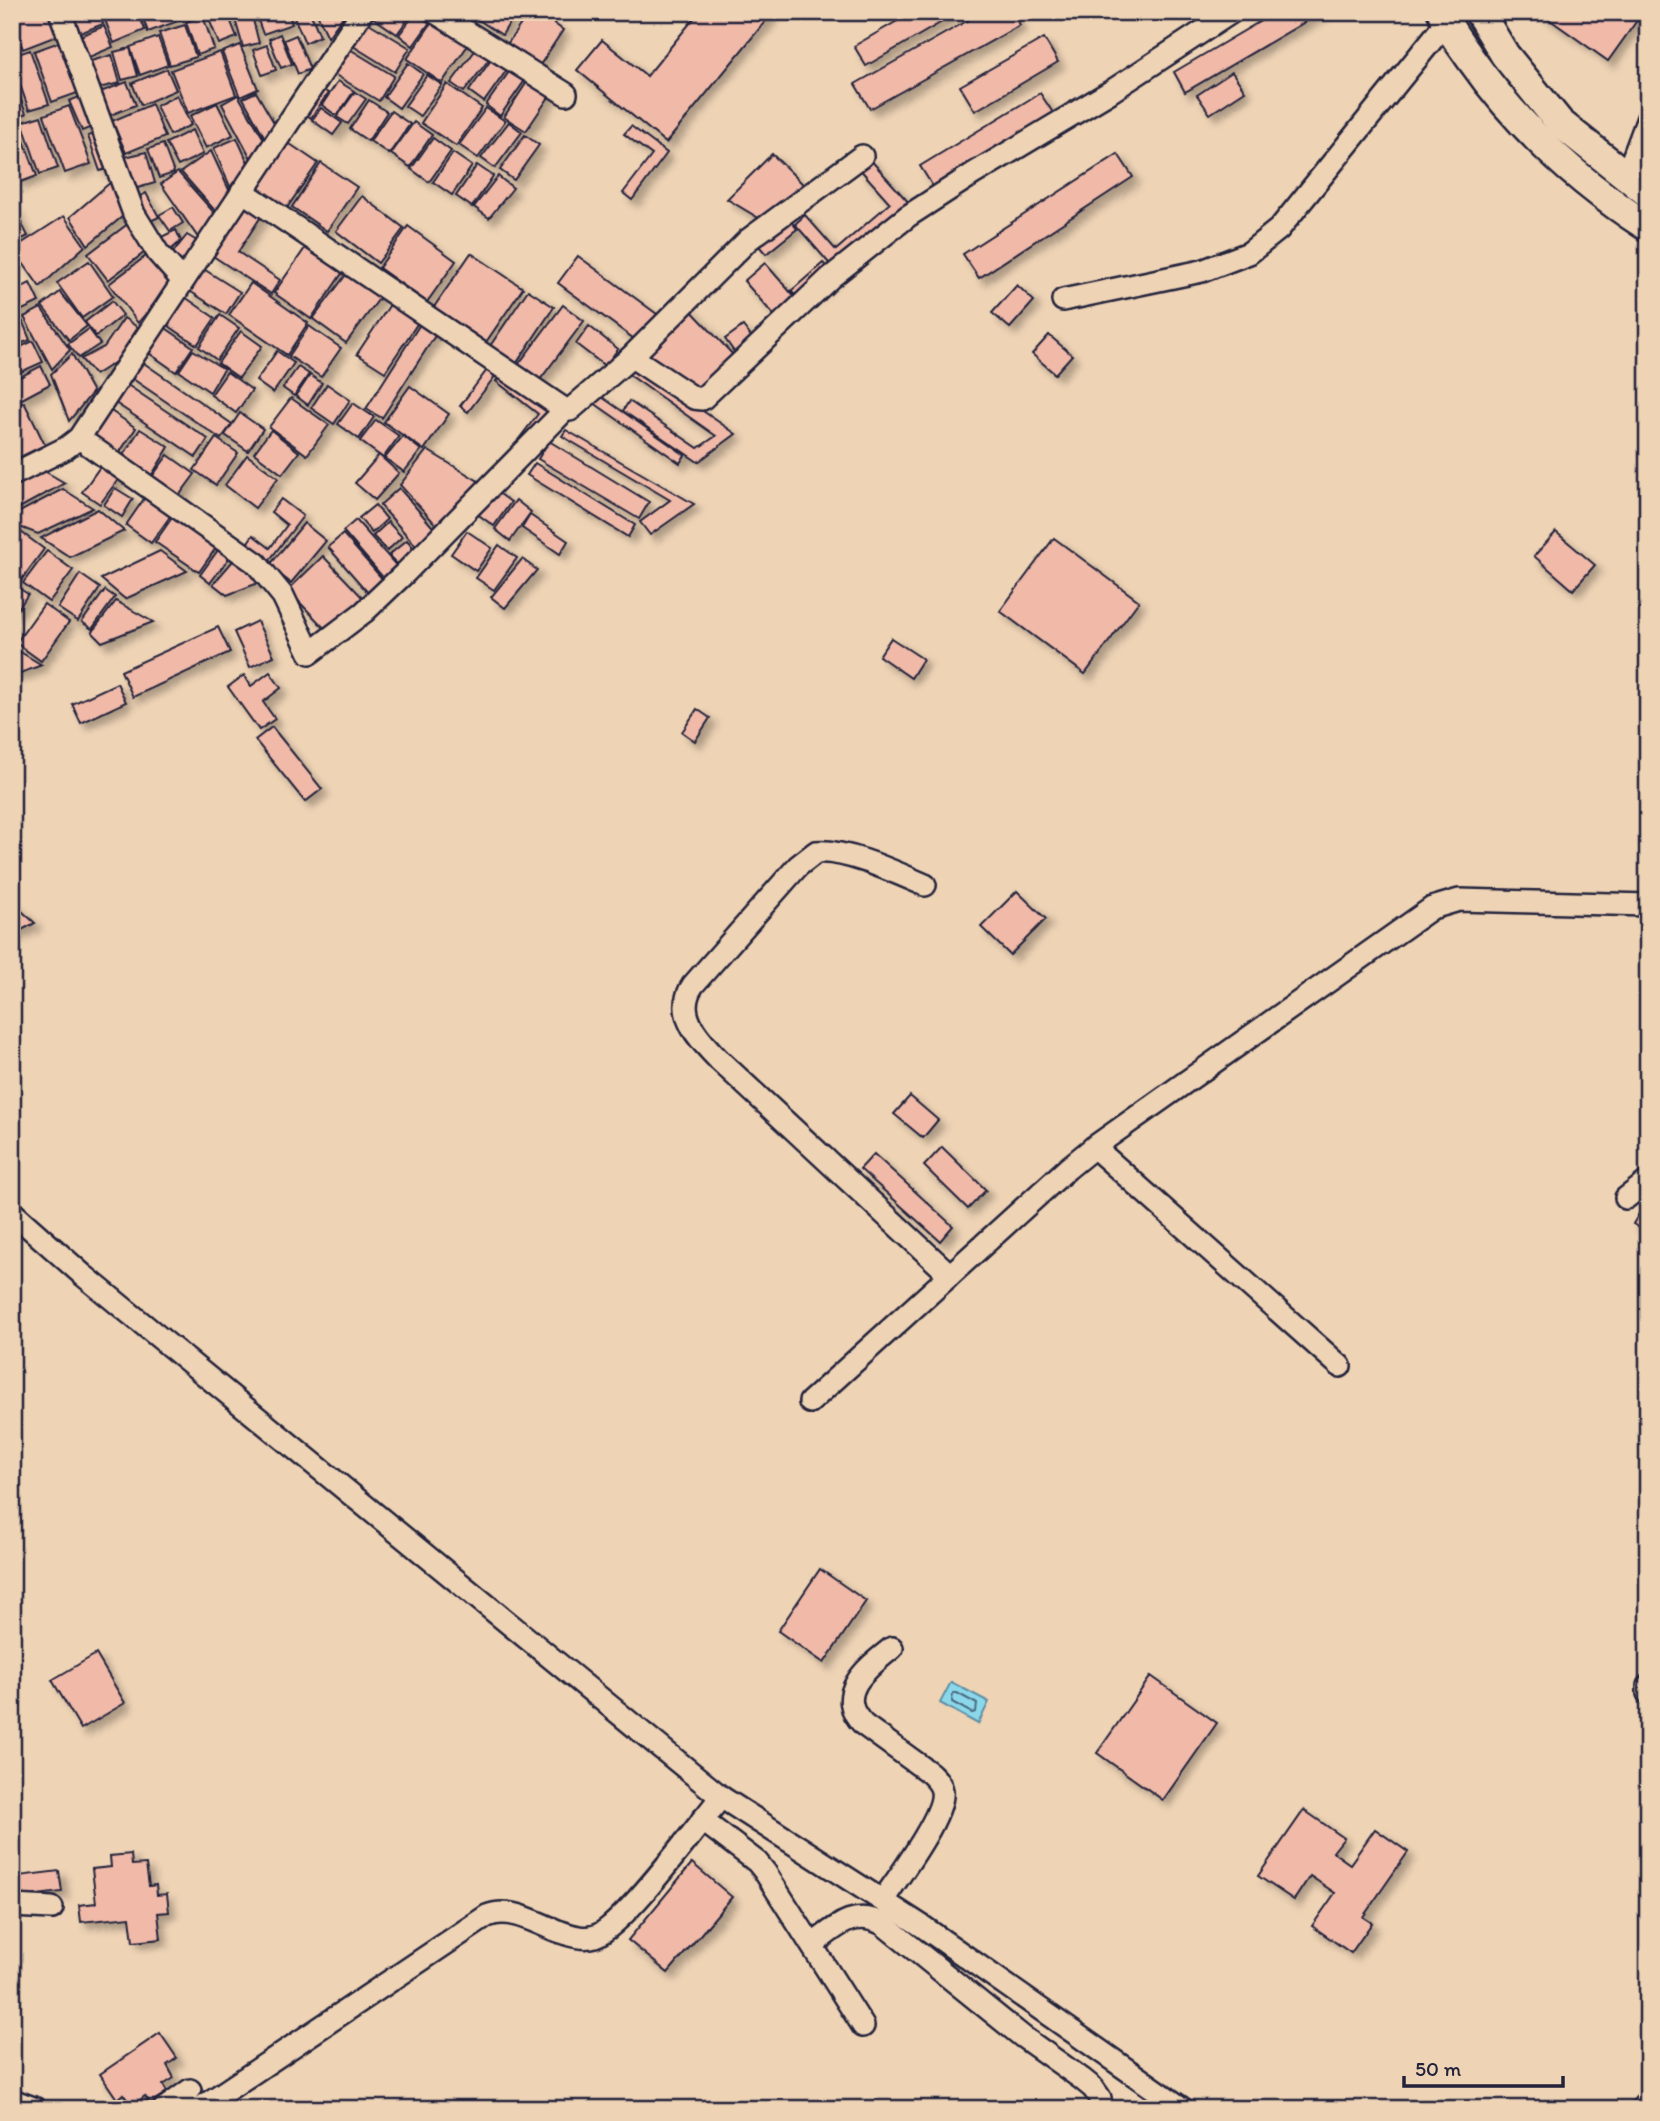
<svg xmlns="http://www.w3.org/2000/svg" width="1660" height="2121" font-family="Itim,sans-serif">
<defs>
<filter id="shadow"><feDropShadow dx="6" dy="6" stdDeviation="3.5" flood-color="#0004"/></filter>
</defs>
<rect width="100%" height="100%" fill="#eed3b5"/>
<filter id="ink" filterUnits="userSpaceOnUse"><feTurbulence type="fractalNoise" baseFrequency=".0143" numOctaves="2"/><feDisplacementMap in="SourceGraphic" scale="14" xChannelSelector="R" yChannelSelector="G"/><feConvolveMatrix kernelMatrix="1 2 1 2 8 2 1 2 1" color-interpolation-filters="sRGB"/></filter>
<g filter="url(#ink)">
<path fill="#8bd8eb" stroke="#618fa5" stroke-width="2" d="M951,1682l38,20 -11,22 -38,-21z"/>
<g fill="none" stroke-linecap="round" stroke-linejoin="round">
<path stroke="#4c6b81" stroke-width="2" d="M953,1693h4l20,11 -1,8 -4,1 -20,-11z"/>
</g>
<g fill="#f0b9a8" stroke="#22223b" stroke-width="2" filter="url(#shadow)">
<path d="M12,12h47l8,20 -44,17 -11,-26z"/>
<path d="M66,12h33l4,12 -28,11z"/>
<path d="M102,12h36l7,18 -31,13z"/>
<path d="M141,12h37l3,8 -33,12z"/>
<path d="M227,12l10,25 -18,7 -10,-25z"/>
<path d="M233,12h18l8,31 -16,4z"/>
<path d="M255,12h33l4,12 -29,10z"/>
<path d="M292,12h18l10,24 -15,7z"/>
<path d="M316,12h30l-18,25z"/>
<path d="M365,12h48l-16,22z"/>
<path d="M416,12h15l4,3 -22,31 -14,-11z"/>
<path d="M473,12h43l-14,23 -31,-20z"/>
<path d="M529,12h9l25,18 -25,38 -32,-22z"/>
<path d="M699,12h74l-107,131 -89,-73 25,-30 45,36z"/>
<path d="M913,12h46l-93,54 -12,-20z"/>
<path d="M983,12h30l7,13 -150,84 -15,-25z"/>
<path d="M1276,12h46l-137,80 -11,-20z"/>
<path d="M1539,12h104l-35,49z"/>
<path d="M203,16l11,33 -17,6 -11,-33z"/>
<path d="M359,17l51,31 -15,24 -50,-31z"/>
<path d="M435,18l35,24 -28,41 -35,-24z"/>
<path d="M185,25l11,32 -26,8 -11,-32z"/>
<path d="M104,26l9,21 -31,13 -9,-21z"/>
<path d="M280,34l12,30 -11,4 -12,-29z"/>
<path d="M296,35l14,34 -12,5 -14,-34z"/>
<path d="M158,37l10,28 -28,10 -10,-28z"/>
<path d="M1044,38l14,24 -83,49 -15,-25z"/>
<path d="M65,40l18,51 -31,11 -18,-51z"/>
<path d="M480,44l13,10 -29,38 -13,-9z"/>
<path d="M240,45l18,44 -18,8 -18,-45z"/>
<path d="M267,45l9,25 -14,5 -9,-25z"/>
<path d="M343,45l51,31 -15,25 -52,-31z"/>
<path d="M130,48l8,28 -16,4 -8,-28z"/>
<path d="M30,50l19,54 -20,6 -17,-48v-6z"/>
<path d="M220,52l16,43 -48,18 -17,-43z"/>
<path d="M496,53l15,11 -27,38 -15,-11z"/>
<path d="M112,55l8,28 -30,7 -6,-27z"/>
<path d="M408,63l15,11 -24,34 -15,-11z"/>
<path d="M513,66l15,10 -28,40 -14,-11z"/>
<path d="M167,69l9,21 -35,15 -9,-22z"/>
<path d="M1232,72l13,19 -35,23 -13,-19z"/>
<path d="M12,75l14,39 -14,5z"/>
<path d="M427,75l15,10 -22,31 -15,-10z"/>
<path d="M531,76l22,15 -27,40 -22,-14z"/>
<path d="M338,81l16,10 -17,25 -15,-11z"/>
<path d="M127,82l9,23 -33,13 -8,-24z"/>
<path d="M447,84l35,24 -26,38 -35,-23z"/>
<path d="M322,89l6,4 -17,25 -6,-5z"/>
<path d="M256,92l20,34 -11,12 -22,-40z"/>
<path d="M355,92l11,7 -18,25 -11,-7z"/>
<path d="M1040,93l17,26 -120,74 -17,-27z"/>
<path d="M87,94l12,30 -17,7 -13,-30z"/>
<path d="M177,95l14,30 -21,10 -14,-29z"/>
<path d="M238,95l27,46 -13,19 -30,-56z"/>
<path d="M369,100l18,12 -19,29 -18,-12z"/>
<path d="M217,103l16,32 -27,13 -16,-32z"/>
<path d="M152,104l13,33 -39,16 -14,-32z"/>
<path d="M69,106l22,58 -26,9 -21,-58z"/>
<path d="M321,108l21,15 -9,12 -21,-15z"/>
<path d="M486,108l19,13 -27,37 -19,-13z"/>
<path d="M391,111l19,13 -21,30 -19,-13z"/>
<path d="M41,116l17,52 -18,6 -18,-52z"/>
<path d="M17,122l20,54 -19,7 -6,-15v-44z"/>
<path d="M414,122l18,13 -22,32 -19,-13z"/>
<path d="M509,122l13,10 -27,36 -14,-10z"/>
<path d="M631,126l36,27 -35,47 -9,-7 29,-38 -28,-21z"/>
<path d="M192,130l11,24 -25,12 -12,-23z"/>
<path d="M101,132l12,35 -13,4 -12,-35z"/>
<path d="M525,135l14,10 -25,35 -14,-10z"/>
<path d="M237,138l13,29 -17,27 -19,-46z"/>
<path d="M433,138l18,13 -22,31 -18,-13z"/>
<path d="M284,140l34,23 -32,46 -34,-23z"/>
<path d="M163,144l11,29 -15,5 -11,-29z"/>
<path d="M211,151l19,41 -13,21 -36,-41z"/>
<path d="M146,152l9,31 -21,6 -9,-32z"/>
<path d="M453,153l19,13 -20,29 -19,-13z"/>
<path d="M772,154l33,32 -38,37 -40,-24z"/>
<path d="M1118,154l15,23 -154,101 -16,-24z"/>
<path d="M869,158l41,46 -75,66 -40,-46 10,-9 31,35 54,-47 -32,-36z"/>
<path d="M321,163l36,24 -30,44 -35,-24z"/>
<path d="M477,165l16,11 -21,31 -16,-11z"/>
<path d="M178,172l39,44 -18,23 -38,-55z"/>
<path d="M498,176l15,12 -24,30 -15,-11z"/>
<path d="M112,181l17,30 -41,34 -18,-28z"/>
<path d="M146,193l13,24 -13,6 -13,-23z"/>
<path d="M362,196l42,32 -26,35 -42,-32z"/>
<path d="M249,202l15,10 -26,40 42,28 -9,14 -58,-38z"/>
<path d="M12,205l16,31 -16,8z"/>
<path d="M173,207l10,16 -13,8 -11,-16z"/>
<path d="M64,216l21,30 -45,41 -27,-38z"/>
<path d="M133,220l20,26 -45,34 -20,-26z"/>
<path d="M790,220l7,9 -31,25 -7,-8z"/>
<path d="M408,226l48,35 -29,41 -48,-34z"/>
<path d="M176,230l5,11 -17,15 -9,-16z"/>
<path d="M187,235l10,6 -18,30 -12,-11z"/>
<path d="M310,241l37,25 -36,53 -37,-26z"/>
<path d="M154,250l22,28 -38,45 -29,-39z"/>
<path d="M471,253l52,35 -37,54 -52,-35z"/>
<path d="M578,256l83,61 -20,27 -83,-61z"/>
<path d="M89,261l24,35 -31,22 -25,-35z"/>
<path d="M765,263l34,39 -21,18 -34,-39z"/>
<path d="M823,263l11,12 -32,28 -11,-12z"/>
<path d="M202,268l38,24 -14,22 -38,-24z"/>
<path d="M351,268l33,24 -38,51 -33,-24z"/>
<path d="M30,283l9,19 -27,13v-23z"/>
<path d="M251,283l57,40 -21,32 -58,-40z"/>
<path d="M1017,285l17,16 -24,27 -18,-15z"/>
<path d="M528,290l26,17 -38,57 -26,-18z"/>
<path d="M60,292l27,34 -18,14 -27,-34z"/>
<path d="M185,297l30,21 -18,27 -31,-21z"/>
<path d="M395,297l28,18 -38,57 -28,-18z"/>
<path d="M112,301l11,14 -27,21 -11,-14z"/>
<path d="M563,305l21,16 -45,60 -21,-16z"/>
<path d="M687,306l49,52 -38,35 -59,-43z"/>
<path d="M41,308l29,42 -18,19 -28,-52z"/>
<path d="M20,315l10,25 -18,7v-29z"/>
<path d="M220,315l19,13 -22,32 -18,-13z"/>
<path d="M124,318l16,11 -23,32 -22,14 -14,-16 23,-12z"/>
<path d="M422,321l16,10 -56,87 -16,-9z"/>
<path d="M157,322l36,25 -17,25 -37,-26z"/>
<path d="M309,326l32,22 -20,29 -32,-21z"/>
<path d="M589,326l29,23 -13,17 -29,-22z"/>
<path d="M743,326l10,13 -18,14 -10,-14z"/>
<path d="M89,329l11,15 -21,14 -11,-14z"/>
<path d="M241,331l21,15 -23,32 -21,-15z"/>
<path d="M1049,335l23,20 -17,19 -23,-20z"/>
<path d="M33,341l10,21 -29,13 -2,-4v-20z"/>
<path d="M193,350l31,19 -14,23 -31,-21z"/>
<path d="M277,351l17,12 -21,30 -17,-12z"/>
<path d="M72,354l21,38 -24,29 -18,-47z"/>
<path d="M138,359l94,65 -11,15 -94,-64z"/>
<path d="M631,361l105,73 -38,28 -75,-51 6,-10 69,47 18,-12 -92,-65z"/>
<path d="M41,366l9,18 -30,16 -8,-19z"/>
<path d="M490,366l8,6 -30,40 -8,-6z"/>
<path d="M298,367l11,7 -15,22 -11,-8z"/>
<path d="M227,372l25,18 -16,23 -25,-18z"/>
<path d="M503,373l49,39 -27,34 -7,-6 20,-26 -42,-33z"/>
<path d="M310,375l12,8 -14,22 -12,-9z"/>
<path d="M123,382l85,57 -12,18 -85,-57z"/>
<path d="M327,384l23,16 -16,24 -23,-16z"/>
<path d="M410,386l39,28 -25,36 -40,-28z"/>
<path d="M599,395l86,60 -5,8 -86,-60z"/>
<path d="M291,398l38,27 -22,30 -38,-28z"/>
<path d="M24,402l21,43 -33,16v-53z"/>
<path d="M353,403l21,14 -15,22 -21,-15z"/>
<path d="M108,409l28,19 -19,28 -28,-19z"/>
<path d="M240,413l23,16 -15,22 -23,-16z"/>
<path d="M376,420l23,16 -16,22 -23,-17z"/>
<path d="M140,429l29,18 -19,31 -29,-19z"/>
<path d="M271,430l28,22 -17,22 -28,-21z"/>
<path d="M566,430l128,74 -44,31 -10,-13 30,-22 -108,-64z"/>
<path d="M403,436l18,14 -17,22 -19,-14z"/>
<path d="M216,438l22,15 -22,32 -22,-15z"/>
<path d="M549,441l100,61 -10,17 -101,-60z"/>
<path d="M427,450l58,35 -45,44 -40,-44z"/>
<path d="M168,455l27,19 -17,23 -27,-19z"/>
<path d="M247,455l31,23 -23,30 -30,-23z"/>
<path d="M379,455l20,18 -24,27 -20,-17z"/>
<path d="M535,463l100,62 -7,12 -101,-62z"/>
<path d="M102,464l18,13 -20,27 -18,-12z"/>
<path d="M39,468l26,15 -53,29v-27z"/>
<path d="M115,488l18,11 -11,18 -18,-12z"/>
<path d="M399,488l39,45 -19,16 -39,-44z"/>
<path d="M63,489l30,19 -55,26 -26,-10v-8z"/>
<path d="M493,489l18,13 -17,24 -18,-13z"/>
<path d="M148,493l26,18 -23,32 -25,-18z"/>
<path d="M281,499l22,17 -35,46 -22,-17 7,-10 17,13 17,-23 -16,-13z"/>
<path d="M516,500l15,12 -21,29 -15,-12z"/>
<path d="M375,505l12,14 -15,14 -13,-15z"/>
<path d="M98,509l26,22 -54,26 -29,-19z"/>
<path d="M176,512l44,30 -21,30 -44,-30z"/>
<path d="M530,515l38,26 -8,13 -38,-26z"/>
<path d="M356,520l45,51 -14,11 -44,-51z"/>
<path d="M388,522l14,15 -15,14 -14,-15z"/>
<path d="M304,523l22,18 -35,42 -22,-17z"/>
<path d="M17,529l27,20 -25,34 -7,-6v-42z"/>
<path d="M467,531l25,17 -16,23 -25,-17z"/>
<path d="M1556,532l39,33 -22,25 -39,-34z"/>
<path d="M343,534l42,48 -15,13 -42,-48z"/>
<path d="M1054,538l85,63 -54,73 -85,-63z"/>
<path d="M407,540l12,14 -18,15 -12,-14z"/>
<path d="M499,545l18,13 -23,32 -18,-12z"/>
<path d="M221,546l11,8 -22,29 -10,-8z"/>
<path d="M47,551l26,19 -24,32 -26,-19z"/>
<path d="M160,551l27,20 -62,28 -24,-20z"/>
<path d="M238,555l28,25 -39,15 -14,-11z"/>
<path d="M323,556l40,42 -35,34 -40,-42z"/>
<path d="M522,559l15,11 -32,38 -14,-11z"/>
<path d="M80,574l20,14 -22,33 -20,-13z"/>
<path d="M12,584l16,10 -16,24z"/>
<path d="M105,590l10,7 -23,32 -10,-7z"/>
<path d="M116,601l37,21 -51,20 -10,-10z"/>
<path d="M44,604l25,18 -28,39 -25,-18z"/>
<path d="M257,621l17,35 -24,11 -16,-35z"/>
<path d="M218,627l12,25 -97,45 -12,-26z"/>
<path d="M891,638l32,21 -12,19 -32,-22z"/>
<path d="M12,647l30,18 -30,11z"/>
<path d="M270,672l11,16 -18,14 12,17 -16,11 -31,-43 16,-12 7,11z"/>
<path d="M117,683l9,19 -45,21 -9,-19z"/>
<path d="M697,709l13,9 -15,23 -13,-9z"/>
<path d="M272,727l50,62 -17,13 -50,-62z"/>
<path d="M1017,891l29,28 -36,36 -29,-28z"/>
<path d="M12,902l23,21 -23,12z"/>
<path d="M910,1096l28,24 -15,18 -29,-24z"/>
<path d="M942,1147l44,43 -18,19 -44,-43z"/>
<path d="M874,1154l79,72 -13,15 -80,-72z"/>
<path d="M1646,1202l2,1v30l-15,-9z"/>
<path d="M820,1569l46,32 -42,62 -46,-32z"/>
<path d="M96,1654l29,49 -44,26 -29,-49z"/>
<path d="M1151,1676l66,47 -54,77 -66,-47z"/>
<path d="M1304,1810l40,28 -11,14 17,12 25,-35 33,23 -45,65 9,6 -21,30 -39,-27 23,-33 -25,-17 -16,24 -36,-24z"/>
<path d="M131,1854l1,11 14,-1 3,22 7,-1 1,10 10,-1 2,18 -11,1 3,26 -28,3 -3,-25 -49,5 -2,-17 17,-2 -4,-34 19,-2 -1,-11z"/>
<path d="M692,1863l40,34 -64,76 -40,-33z"/>
<path d="M59,1871l3,21 -42,5 -2,-21z"/>
<path d="M160,2033l17,25 -10,7 7,13 -11,7 4,7 -17,11 -5,-7 -13,10 -9,-12 -6,5 -17,-25z"/>
</g>
<g fill="none" stroke-linecap="round" stroke-linejoin="round">
<g stroke="#22223b" stroke-width="26">
<g id="minor">
<path d="M60,12l74,202 24,39 25,28"/>
<path d="M435,12l131,82"/>
<path d="M1626,177l22,-59"/>
<path d="M242,191l322,218 6,1 60,-52 5,1 59,39 8,1 128,-121 78,-62 65,-42 137,-82 122,-80"/>
<path d="M1063,300l139,-29 47,-18 30,-24 174,-215"/>
<path d="M630,358l118,-118 114,-84"/>
<path d="M79,438l177,125 27,33 27,57 54,-41 42,-40 159,-162"/>
<path d="M12,475l54,-27 13,-10 283,-426"/>
<path d="M925,885c-28,-12 -79,-36 -109,-33l-18,14 -105,119c-20,29 7,55 26,75l231,215"/>
<path d="M1094,1147l246,219"/>
<path d="M1626,1198l22,-17"/>
<path d="M12,1212l71,63 638,522 201,129 261,183"/>
<path d="M810,1402l257,-233 27,-22 338,-239 27,-8 189,5"/>
<path d="M1648,1686v7"/>
<path d="M702,1820l55,42 8,10 98,154"/>
<path d="M883,1900c14,-21 63,-86 59,-109 -1,-8 -7,-13 -12,-18l-66,-48c-32,-31 4,-58 28,-77"/>
<path d="M12,1906l40,2"/>
<path d="M812,1945c23,-17 41,-37 71,-21l140,113 59,42 11,9 7,10 1,11"/>
<path d="M12,2100l24,9"/>
<path d="M164,2109l26,-19"/>
<path d="M199,2109l288,-193c23,-10 49,7 71,15 12,4 25,9 37,5 27,-8 103,-111 126,-139"/>
<path d="M1642,2109l6,-9"/>
</g>
</g>
<g stroke="#22223b" stroke-width="33">
<g id="major">
<path d="M1442,12c6,17 18,31 28,46 47,67 109,125 178,169"/>
<path d="M1479,12l26,43 55,68 88,70"/>
</g>
</g>
<use href="#minor" stroke="#eed3b5" stroke-width="21"/>
<use href="#major" stroke="#eed3b5" stroke-width="28"/>
</g>
</g>
<rect width="1660" height="2121" fill="none" stroke="#eed3b5" stroke-width="42"/>
<rect x="21" y="21" width="1618" height="2079" fill="none" stroke="#22223b" stroke-width="2.5" filter="url(#ink)"/>
<path d="M1404 2076v10h159v-10" fill="none" stroke="#22223b" stroke-width="3.5"/>
<text x="1415" y="2076" font-size="21" fill="#22223b" stroke="#eed3b5" stroke-width="5" paint-order="stroke">50 m</text>
</svg>
